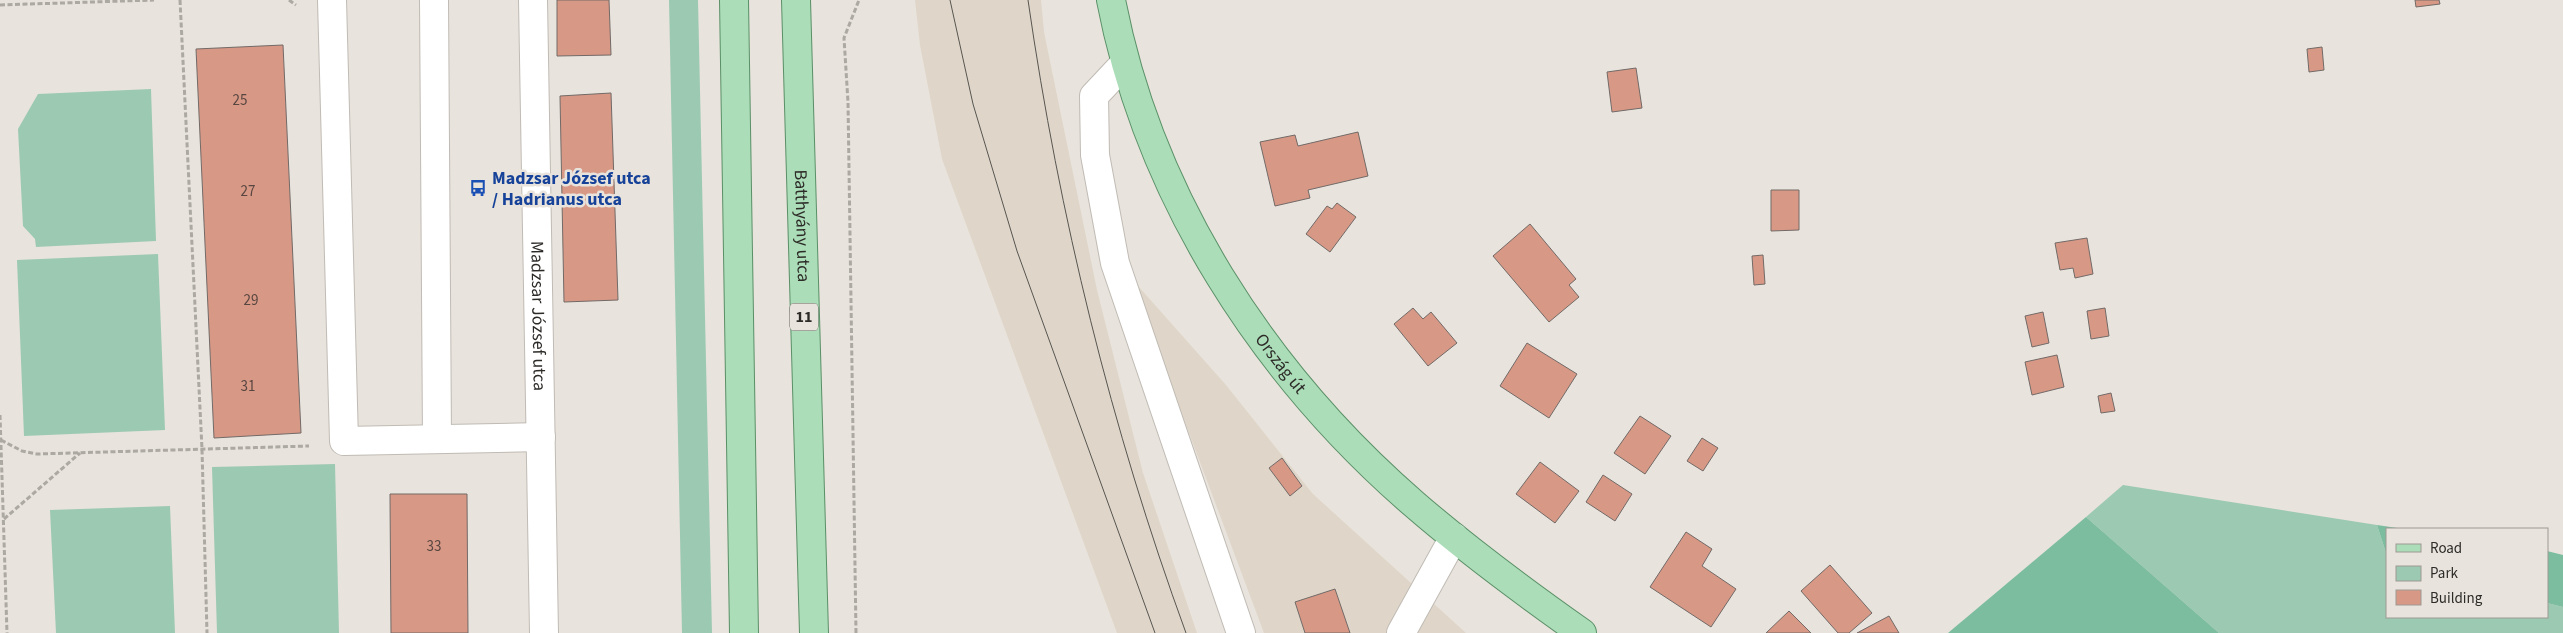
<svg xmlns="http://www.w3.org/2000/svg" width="2563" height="633" font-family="'Source Sans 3',sans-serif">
<rect width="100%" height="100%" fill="#e8e3dc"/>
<g fill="#dfd6c9">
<path d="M915,0h126l3,32 53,258 46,183 54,160h-80l-175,-474 -22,-114z"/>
<path d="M1131,278l95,107 87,109 153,139h-202z"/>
</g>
<g fill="#9cc9b2">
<path d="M669,0h29l14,633h-30z"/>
<path d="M151,89l5,152 -120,6 -1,-8 -12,-13 -5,-97 20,-35z"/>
<path d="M158,254l7,176 -141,6 -7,-176z"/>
<path d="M335,464l4,169h-122l-5,-166z"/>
<path d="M2123,485l254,40 10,31v61h160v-14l16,4v26h-344l-133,-116z"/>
<path d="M170,506l5,127h-119l-6,-123z"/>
</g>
<g fill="#7bbd9e">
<path d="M2086,517l133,116h-271z"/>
<path d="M2377,525l27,4h-17v27z"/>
<path d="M2547,551l16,4v52l-16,-4z"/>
</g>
<g fill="#d89886" stroke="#726a67">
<path d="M557,0h52l2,55 -54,1z"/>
<path d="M2415,0h24l1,4 -24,3z"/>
<path d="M283,45l18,388 -87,5 -18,-389z"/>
<path d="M2322,47l2,23 -15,2 -2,-23z"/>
<path d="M1636,68l6,40 -30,4 -5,-40z"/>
<path d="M611,93l7,207 -54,2 -4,-206z"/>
<path d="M1358,132l10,44 -60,14 2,8 -35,8 -15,-64 35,-7 3,11z"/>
<path d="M1771,190h28v40l-28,1z"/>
<path d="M1337,203l19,14 -26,35 -24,-18 21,-28 5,3z"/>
<path d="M1530,224l46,55 -7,6 10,12 -30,25 -56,-66z"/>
<path d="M2087,238l6,36 -18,4 -2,-10 -13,2 -5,-27z"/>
<path d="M1763,255l2,29 -11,1 -2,-29z"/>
<path d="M1413,308l10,11 8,-7 26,31 -29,23 -34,-42z"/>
<path d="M2105,308l4,28 -18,3 -4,-28z"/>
<path d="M2043,312l6,31 -17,4 -7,-31z"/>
<path d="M1527,343l50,31 -28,44 -49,-32z"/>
<path d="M2057,355l7,32 -32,8 -7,-33z"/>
<path d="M2111,393l4,18 -14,2 -3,-17z"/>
<path d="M1640,416l31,20 -26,38 -31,-21z"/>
<path d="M1702,438l16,10 -15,23 -16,-10z"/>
<path d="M1282,458l20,28 -12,10 -21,-28z"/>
<path d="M1540,462l39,29 -24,32 -39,-29z"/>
<path d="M1603,475l29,19 -17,27 -29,-19z"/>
<path d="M390,494h77l1,139h-77z"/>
<path d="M1686,532l26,17 -10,17 34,23 -25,38 -61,-40z"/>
<path d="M1830,565l42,48 -23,20h-11l-37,-42z"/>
<path d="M1335,589l15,44h-45l-10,-31z"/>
<path d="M1789,611l22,22h-45z"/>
<path d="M1889,616l10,17h-42z"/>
</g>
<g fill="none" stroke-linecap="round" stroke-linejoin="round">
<g stroke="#c0bbb4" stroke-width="30">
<g id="minor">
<path d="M332,0l12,441 197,-4"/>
<path d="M434,0l3,438"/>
<path id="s1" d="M533,0l11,633"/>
<path d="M1125,63l-31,33 1,59 20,108 126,370"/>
<path d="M1401,633l53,-96"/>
</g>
</g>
<g stroke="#5a9067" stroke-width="30">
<g id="major">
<path d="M734,0l10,633"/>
<path id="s2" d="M796,0l18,633"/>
<path id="s3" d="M1111,0c38,197 152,373 303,504 53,46 110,88 168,129"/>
</g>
</g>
<g stroke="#aca8a2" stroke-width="3" stroke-dasharray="5 2.5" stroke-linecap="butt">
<path d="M180,0l22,449 5,184"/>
<path d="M289,0l7,5"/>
<path d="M0,5l154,-5"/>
<path d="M0,415l7,218"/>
<path d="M1,440l21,11 15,3 272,-8"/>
<path d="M4,519l76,-66"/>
<path d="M856,633l-8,-531 -4,-64 15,-38"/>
</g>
<use href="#minor" stroke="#fff" stroke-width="28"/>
<use href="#major" stroke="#abddb8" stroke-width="28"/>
<g stroke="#575551" stroke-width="1">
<path d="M950,0l23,104 44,147 138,382"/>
<path d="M1028,0c31,215 83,428 158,633"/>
</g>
</g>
<defs>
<g id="bus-bare" transform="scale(1.35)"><path d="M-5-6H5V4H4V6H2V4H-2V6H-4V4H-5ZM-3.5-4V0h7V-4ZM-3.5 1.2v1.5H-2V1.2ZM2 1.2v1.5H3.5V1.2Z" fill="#1a4fb4" stroke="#e8e3dc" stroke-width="2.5" paint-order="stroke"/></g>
</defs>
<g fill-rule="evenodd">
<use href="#bus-bare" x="478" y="188"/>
</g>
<g text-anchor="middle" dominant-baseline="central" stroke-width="5" stroke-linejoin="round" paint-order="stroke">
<g font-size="15" fill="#584640">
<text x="240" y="100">25</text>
<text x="248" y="191">27</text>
<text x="251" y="300">29</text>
<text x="248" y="386">31</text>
<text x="434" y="546">33</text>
</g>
<rect fill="#e8e3dc" stroke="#65625e" stroke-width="1" x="790" y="303.5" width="28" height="27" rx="4"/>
<g font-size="16" font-weight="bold" fill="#2d2b28">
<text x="804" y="317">11</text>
</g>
<g font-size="18" font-weight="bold" fill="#164399" stroke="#e8e3dc" text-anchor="start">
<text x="492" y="178">Madzsar József utca<tspan x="492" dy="21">/ Hadrianus utca</tspan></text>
</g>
<g font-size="18" fill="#2d2b28" stroke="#e8e3dc">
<text stroke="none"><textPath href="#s2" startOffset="226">Batthyány utca</textPath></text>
<text stroke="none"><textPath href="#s1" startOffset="316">Madzsar József utca</textPath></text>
<text stroke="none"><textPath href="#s3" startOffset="405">Ország út</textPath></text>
</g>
</g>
<rect x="2386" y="528" width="162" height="90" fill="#e8e3dc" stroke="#9d9994"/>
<rect x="2396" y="544" width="25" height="8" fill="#abddb8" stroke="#9d9994"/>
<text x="2430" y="553" font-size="15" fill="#2d2b28">Road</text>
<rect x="2396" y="566" width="25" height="15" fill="#9cc9b2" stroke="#9d9994"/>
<text x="2430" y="578" font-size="15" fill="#2d2b28">Park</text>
<rect x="2396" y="590" width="25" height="15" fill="#d89886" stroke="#9d9994"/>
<text x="2430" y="603" font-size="15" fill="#2d2b28">Building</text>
</svg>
